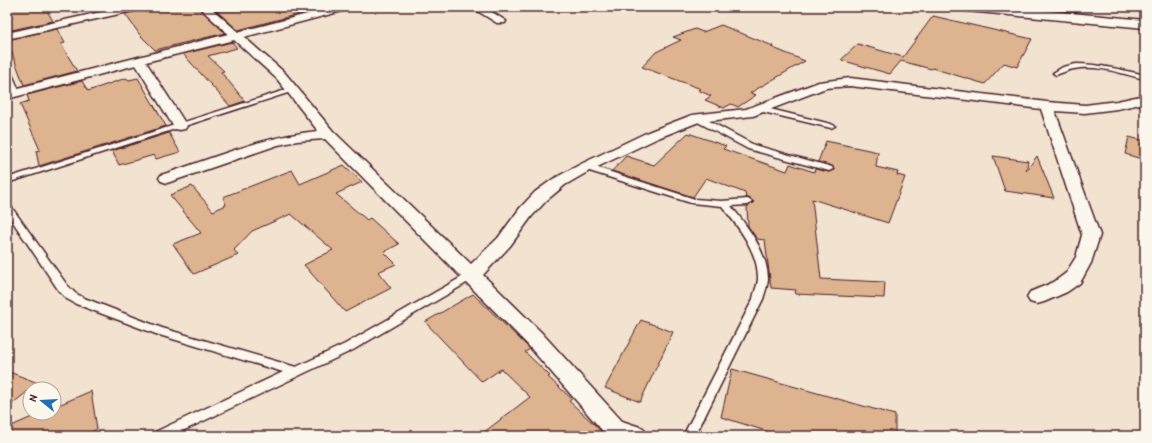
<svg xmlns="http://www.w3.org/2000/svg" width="1152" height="443" font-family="'Patrick Hand',sans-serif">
<rect width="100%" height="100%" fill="#f2e3d0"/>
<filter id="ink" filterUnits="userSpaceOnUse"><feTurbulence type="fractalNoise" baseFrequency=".025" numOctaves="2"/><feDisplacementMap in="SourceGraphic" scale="8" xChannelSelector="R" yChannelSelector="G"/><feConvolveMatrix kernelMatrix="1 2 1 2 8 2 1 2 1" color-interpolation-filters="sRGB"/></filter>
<g filter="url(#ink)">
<g fill="#deb38f" stroke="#4a1f2b">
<path d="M7,7h38l8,14 -46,10z"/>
<path d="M147,7h51l27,26 -70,17 -15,-15 -15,-21 12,-3z"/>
<path d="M212,7h91v6l-65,17z"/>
<path d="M933,16l99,23 -15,28 -13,-4 -19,21 -53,-16 -1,1 -30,-8 -11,13 -49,-14 17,-16 45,13z"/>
<path d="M721,25l52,21 -2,1 34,14 -55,32 6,2 -18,12 -7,-3 -7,4 -19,-8 6,-4 -13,-6 3,-1 -59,-22 14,-15 25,-12 -8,-3 22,-8 8,3z"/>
<path d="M57,29l8,14 -4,1 16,27 -53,14 -17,-45z"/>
<path d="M232,42l5,6 -29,8 16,15 -3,1 24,29 -15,5 -47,-52z"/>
<path d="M126,78l3,2 9,-2 28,48 -127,40 -3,-15 4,-1 -20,-46 9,-3 -2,-6 55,-14 6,10z"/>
<path d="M169,133l11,19 -24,7 -2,-4 -35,10 -7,-14z"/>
<path d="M688,133l38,13 -3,3 64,22 3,-7 24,8 1,-3 14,3 5,-2 -2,-4 -14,-4 8,-21 52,11 -2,15 22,5 -1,3 8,2 -17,46 -76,-24 9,80 64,3 -1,16 -89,-4 1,-4 -25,-2 -6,-48 -8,-1 -9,-13 -1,-19 7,-5 -5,-4h-3l-1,-5 -39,-15 -13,19 -81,-26 14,-15 28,9z"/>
<path d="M1129,137l16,4v19l-20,-6z"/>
<path d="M993,156l35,5 -2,10 11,-15 17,42 -49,-7z"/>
<path d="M344,165l18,17 -26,12 31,26 3,-2 29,26 -15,8 12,12 -18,8 13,16 -46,24 -41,-47 29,-15 -42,-36 -39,17 -18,19 4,5 -44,19 -21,-30 28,-11 -31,-38 22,-9 21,25 13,-6 -3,-8 69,-27 8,14z"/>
<path d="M473,294l53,51 4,4 -5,3 25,24 -2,1 24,22 -3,2 25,23 11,12h-126l51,-39 -29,-28 -19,13 -57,-60z"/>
<path d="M641,320l32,12 -33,70 -35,-14z"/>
<path d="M732,369l163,46v21h-113l-61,-19z"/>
<path d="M7,371l31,12 -31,25z"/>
<path d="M91,391l6,38 -14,7h-76v-8l34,-15h13v-6z"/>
</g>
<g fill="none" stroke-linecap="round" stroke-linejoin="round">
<g stroke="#4a1f2b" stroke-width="3">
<g id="lane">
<path d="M1076,64c24,0 46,6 69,11v4c-22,-5 -48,-15 -71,-10 -7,1 -12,4 -18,6l-3,-2 10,-6z"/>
<path d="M292,88l2,1v2l-287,92v-5z"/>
<path d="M759,107h3l69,17 4,2 -4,2 -72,-17z"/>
<path d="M694,116h6l54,29 78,22 1,2 -4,2 -81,-22 -54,-29z"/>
<path d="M583,165h6l106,34 26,2 27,-2 4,3 -4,3 -17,1c16,20 36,45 37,72 0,7 -3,14 -5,21l-68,137h-12l70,-137c1,-7 5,-14 5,-21 0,-27 -20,-51 -36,-72l-31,-3 -108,-34 -1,-2z"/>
<path d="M7,204l3,1 57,80 8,8 9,5 78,30 134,39 49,-23 122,-70h8l1,2 -1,2 -122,72 -181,86h-19l2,-4 128,-60 -127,-38 -80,-30 -9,-5 -8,-8 -52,-78z"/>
</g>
</g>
<g stroke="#4a1f2b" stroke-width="3">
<g id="street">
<path d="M123,7h19l-5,3 -130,29v-6z"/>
<path d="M199,7h11l28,25 96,-25h17l-1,2 -106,28 41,36 48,58 138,133 27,-26 22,-30 15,-16 18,-13 28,-15 67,-32 44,-17 54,-6 73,-27 31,-4 197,24 38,3 32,-4 28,-6v8l-28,6 -32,4 -30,-2 45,124 -9,28 -11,20 -13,9 -23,10 -7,2 -7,-2 -3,-5 3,-5 24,-10 12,-9 10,-16 6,-22 -41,-126 -191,-23 -24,2 -73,28 -54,6 -41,16 -67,32 -26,15 -18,15 -15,16 -22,30 -27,29 58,57 81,89 21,7 4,8h-40l-80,-92 -202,-205 -28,2 -19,4 -105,36 -6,2 -6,-2 -2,-3 2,-3c52,-17 103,-39 157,-44l-41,-52 -43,-39 -88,22 41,64 -2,3 -5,1 -5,-1 -39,-64 -129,34v-28l4,1 7,16 210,-54z"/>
<path d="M471,7h13l22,14 -1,2h-8z"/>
</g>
</g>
<g stroke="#4a1f2b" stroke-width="3">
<path id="highway" d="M960,7h49l136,13v8l-178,-17 -5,-1z"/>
</g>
<use href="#lane" fill="#fbf7ec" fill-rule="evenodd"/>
<use href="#street" fill="#fbf7ec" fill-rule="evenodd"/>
<use href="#highway" fill="#fbf7ec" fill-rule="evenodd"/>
</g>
</g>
<rect width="1152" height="443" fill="none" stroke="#fbf7ec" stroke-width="24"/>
<rect x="12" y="12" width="1128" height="419" fill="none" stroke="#4a1f2b" stroke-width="1.5" filter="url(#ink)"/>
<g transform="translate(42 401) rotate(288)"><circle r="19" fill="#fbf7ec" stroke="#b4a19f"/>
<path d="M0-3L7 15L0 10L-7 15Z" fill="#1f6fb2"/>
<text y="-6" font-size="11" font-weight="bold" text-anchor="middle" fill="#4a1f2b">N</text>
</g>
</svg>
